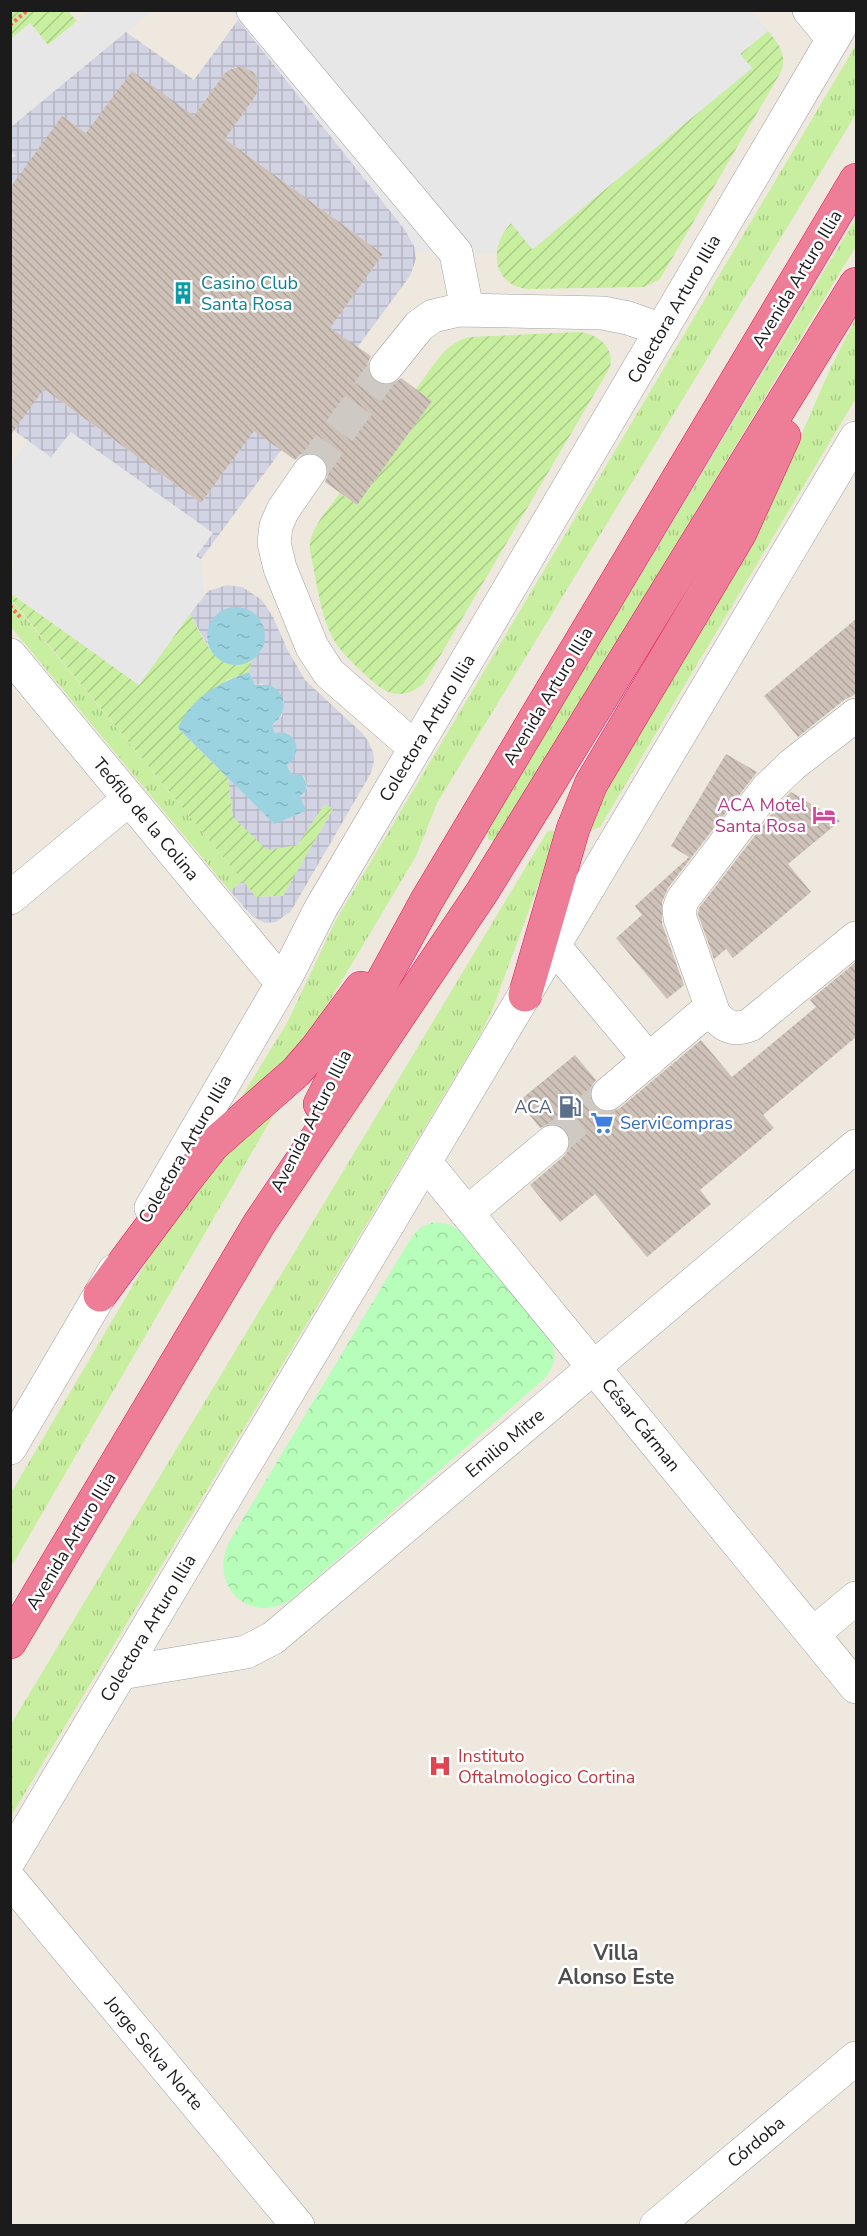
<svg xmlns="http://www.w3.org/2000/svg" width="867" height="2236" font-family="'Nunito Sans',sans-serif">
<defs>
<pattern id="grass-tufts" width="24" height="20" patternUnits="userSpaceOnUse" patternTransform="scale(1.5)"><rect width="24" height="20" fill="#c8ee9f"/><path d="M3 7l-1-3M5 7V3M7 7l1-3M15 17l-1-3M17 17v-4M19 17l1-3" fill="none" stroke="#abcc88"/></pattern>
<pattern id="park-crowns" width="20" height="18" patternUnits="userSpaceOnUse" patternTransform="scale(1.5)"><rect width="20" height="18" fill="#b6feb9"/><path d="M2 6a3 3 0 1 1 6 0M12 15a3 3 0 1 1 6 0" fill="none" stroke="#9cd99e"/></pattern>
<pattern id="garden-furrows" width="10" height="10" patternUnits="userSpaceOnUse" patternTransform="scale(1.5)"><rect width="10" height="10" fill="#c8ee9f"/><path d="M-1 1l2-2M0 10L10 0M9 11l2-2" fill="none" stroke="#abcc88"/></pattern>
<pattern id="plaza-grid" width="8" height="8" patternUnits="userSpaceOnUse" patternTransform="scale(1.5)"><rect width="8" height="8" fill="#d3d4e3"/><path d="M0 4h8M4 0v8" fill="none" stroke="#b5b5c2"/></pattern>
<pattern id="water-ripples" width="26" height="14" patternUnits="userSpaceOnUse" patternTransform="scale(1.5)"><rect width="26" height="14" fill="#9bd3e0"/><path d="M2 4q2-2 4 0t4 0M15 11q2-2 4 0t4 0" fill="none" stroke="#85b5c0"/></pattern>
<pattern id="building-back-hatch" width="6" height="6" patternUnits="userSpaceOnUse" patternTransform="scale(1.5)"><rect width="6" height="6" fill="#cec1b8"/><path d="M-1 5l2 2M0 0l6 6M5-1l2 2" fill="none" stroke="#b0a59e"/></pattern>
</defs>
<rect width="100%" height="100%" fill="#eee8df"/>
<g fill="url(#grass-tufts)">
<path d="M856,45v69l-419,689 -21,53 -103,173 -8,13 -72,69 54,-88 48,-101z"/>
<path d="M856,218v28l-356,591 -6,4 -6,-2 -1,-9z"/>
<path d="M856,318v80l-256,429 -8,3 -2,-3 17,-43 167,-287 57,-130z"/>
<path d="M10,599l233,282 -13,10 -219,-264z"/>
<path d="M552,830l3,2 1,5 -63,171 -14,29 -468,779 -1,-90 537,-894z"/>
<path d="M284,1097l-273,470v-74l169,-288 12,-16z"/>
</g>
<path fill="url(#park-crowns)" d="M434,1222l15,2 12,8 89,107c8,14 5,28 -6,40l-253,221c-42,25 -81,-13 -63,-56l183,-306 10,-11z"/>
<g fill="url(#garden-furrows)">
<path d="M11,11h57l9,10 -29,24 -18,-22 -19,16z"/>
<path d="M768,31c11,13 19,23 13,41l-121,207 -16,8 -116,2c-37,-4 -39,-43 -17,-66l22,26 219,-181 -12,-14z"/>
<path d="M578,332c19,1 39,16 31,37l-185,314c-27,23 -44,6 -66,-15 -11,-11 -22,-21 -28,-36 -11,-24 -14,-55 -20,-81 -3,-21 19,-42 30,-58l17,12 75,-104 -16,-12c15,-19 30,-49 55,-52z"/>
<path d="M10,593l129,92 51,-71c14,25 26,62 62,46l-3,12 -22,8 -49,48 50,50 5,39 64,28 28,-41 8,5 -50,87 -27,1 -245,-298z"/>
</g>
<g fill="#e7e7e7">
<path d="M751,10l17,21 -28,23 12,14 -220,181 -21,-26 -11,13 -4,17 -80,-1 -11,-22 -175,-219z"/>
<path d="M90,11h62l-141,116v-88l19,-16 18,22z"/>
<path d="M70,432l143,101 -16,23 4,3 3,35 -65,91 -128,-92v-21l5,-8 -5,-4v-96l16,-23 24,16z"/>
</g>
<g fill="url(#plaza-grid)">
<path d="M238,20l167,210 9,16 2,13 -6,17 -209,283 -5,-3 17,-23 -142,-101 -20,25 -38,-27 31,-41 157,114 182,-249 -158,-115 30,-42 3,-7 -1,-12 -9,-9 -13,-2 -11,7 -30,42 -108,17 -24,-16 -51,71 -1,-28 5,-4 -4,-5v-24l115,-95 68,48z"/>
<path d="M227,585l15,2 20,13 11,17 15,34 17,29 57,53 6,8 5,11 1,9 -3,12 -80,138 -15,11 -11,1 -13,-7 -22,-25 13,-10 13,16 27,-1 50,-87 -8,-5 -28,41 -30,5 -34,-33 -5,-39 46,46 33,-36v-4l-3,-7 -13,-3 -19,-49 10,-9 2,-15 -22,-17 -7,1 -6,-13 3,-12 7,-7 6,-17 -6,-18 -53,21 3,9 -19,-34 18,-23z"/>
</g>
<g fill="url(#water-ripples)">
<circle cx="236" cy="636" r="29"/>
<path d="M249,672l6,13h15c18,10 18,28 2,40l3,8c22,-4 29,20 12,32l4,9 11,1 5,9 -1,7 -6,5 6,15 -32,13 -96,-96c13,-31 41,-45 71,-56z"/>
</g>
<g fill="url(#building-back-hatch)">
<path d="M241,66l12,6 4,6 1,12 -3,7 -30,42 158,115 -53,74 41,28 -4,9 1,8 7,9 9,4 8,-1 9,-7 31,23 -75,104 -32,-23 4,-10 -2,-10 -6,-6 -10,-4 -10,2 -6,6 -41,-29 -53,72 -157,-114 -34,47v-248l52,-72 24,17 46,-62 62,45 30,-42 5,-4z"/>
<path d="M856,619v75l-12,6 -46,37 -34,-41z"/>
<path d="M726,754l31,18 -89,116 -6,14v22l22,61 -17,14 -51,-61 26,-23 -7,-9 54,-49 -18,-11z"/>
<path d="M791,792l49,29 -52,43 23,28 -78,66 -7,-9 -12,10 -16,-45 1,-6 82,-106z"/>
<path d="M856,962v75l-93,78 11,13 -74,62 11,14 -64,53 -52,-63 -35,28 -30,-37 34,-29 6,-8v-9l-3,-9 -8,-5 -10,-1 -9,4 -21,-27 56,-46 21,25 -6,8v10l4,8 8,6h10l8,-4 81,-68 31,37 84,-70 -6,-7z"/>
</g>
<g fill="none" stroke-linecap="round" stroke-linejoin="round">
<g stroke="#cec9c2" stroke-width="33" stroke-dasharray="33 16" stroke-linecap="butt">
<path d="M310,471l76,-104"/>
<path d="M552,1142l56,-48"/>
</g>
<g stroke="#a2a2a2" stroke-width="34">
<g id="minor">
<path d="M253,10l203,243 11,56"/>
<path d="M809,10l24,29"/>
<path d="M386,367l33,-41 14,-10 26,-6 144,3 25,5 34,12"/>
<path d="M310,471l-27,39 -7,16 -2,17 6,25 32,79 17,26 86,75"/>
<path d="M10,655l272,328"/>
<path d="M856,715l-64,50 -25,24 -84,110 -4,10 1,9 34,96c10,13 21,17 36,11l106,-87"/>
<path d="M10,898l119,-99"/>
<path d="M554,946l95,114"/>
<path d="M608,1094l103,-87"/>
<path d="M425,1162l431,525"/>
<path d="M151,1208l136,-233 34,-67 529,-898"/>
<path d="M467,1213l85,-71"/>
<path d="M10,1448l104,-177"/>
<path d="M813,1634l43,-36"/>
<path d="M121,1673l125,-21 27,-14 583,-492"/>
<path d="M10,1859l846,-1421"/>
<path d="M10,1880l288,346"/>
<path d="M656,2226l200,-168"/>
</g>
</g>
<g stroke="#e41462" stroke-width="34">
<g id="highway">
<path d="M525,995l48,-166 18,-45 149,-251 44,-97"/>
<path d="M320,1104l49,-98 58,-106 429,-720"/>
<path d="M100,1295l84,-113 29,-37 83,-73 20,-23 45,-61"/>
<path d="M10,1642l249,-418 223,-332 374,-608"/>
</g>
</g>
<g stroke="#ff6a5f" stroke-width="4" stroke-dasharray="3 3" stroke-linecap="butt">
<path d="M10,25l18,-15"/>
<path d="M10,606l10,11"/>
</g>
<use href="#minor" stroke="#fff" stroke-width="33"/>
<use href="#highway" stroke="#ee7e97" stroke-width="33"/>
</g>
<defs>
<g id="building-bare" transform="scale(1.8)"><path d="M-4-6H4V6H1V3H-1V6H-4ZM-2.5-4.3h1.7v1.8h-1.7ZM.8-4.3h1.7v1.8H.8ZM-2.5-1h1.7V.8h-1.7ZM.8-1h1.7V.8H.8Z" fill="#0f9aa8" stroke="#fff" stroke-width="2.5" paint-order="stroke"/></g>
<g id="hotel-bare" transform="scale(1.8)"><path d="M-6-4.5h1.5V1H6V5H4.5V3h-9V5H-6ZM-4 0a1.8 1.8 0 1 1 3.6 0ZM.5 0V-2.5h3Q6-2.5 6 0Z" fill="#d1479c" stroke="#fff" stroke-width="2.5" paint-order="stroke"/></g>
<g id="fuel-bare" transform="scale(1.8)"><path d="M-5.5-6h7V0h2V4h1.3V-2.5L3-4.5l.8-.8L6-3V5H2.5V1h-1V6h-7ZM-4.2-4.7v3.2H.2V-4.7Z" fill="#5c6f8a" stroke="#fff" stroke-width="2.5" paint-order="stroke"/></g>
<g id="supermarket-bare" transform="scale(1.8)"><path d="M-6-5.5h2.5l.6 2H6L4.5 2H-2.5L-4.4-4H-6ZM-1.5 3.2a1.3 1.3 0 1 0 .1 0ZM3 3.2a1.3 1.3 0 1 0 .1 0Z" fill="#3f7fe0" stroke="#fff" stroke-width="2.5" paint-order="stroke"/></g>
<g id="hospital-bare" transform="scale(1.8)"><path d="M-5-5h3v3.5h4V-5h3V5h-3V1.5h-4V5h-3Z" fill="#e0444e" stroke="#fff" stroke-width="2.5" paint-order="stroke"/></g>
</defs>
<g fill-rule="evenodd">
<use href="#building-bare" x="183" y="293"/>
<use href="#hotel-bare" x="824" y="815"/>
<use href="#fuel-bare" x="570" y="1107"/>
<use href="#supermarket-bare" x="602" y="1123"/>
<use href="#hospital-bare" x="440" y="1766"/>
</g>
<g text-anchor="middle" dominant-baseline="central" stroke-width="5" stroke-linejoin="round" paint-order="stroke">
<g font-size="18" fill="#1b1b1b" stroke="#fff">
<text transform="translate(797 279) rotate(-59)">Avenida Arturo Illia</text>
<text transform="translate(674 309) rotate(-60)">Colectora Arturo Illia</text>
<text transform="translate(548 696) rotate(-59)">Avenida Arturo Illia</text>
<text transform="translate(427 728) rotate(-59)">Colectora Arturo Illia</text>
<text transform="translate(146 819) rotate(50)">Teófilo de la Colina</text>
<text transform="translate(311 1121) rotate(-63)">Avenida Arturo Illia</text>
<text transform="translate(185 1149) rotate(-60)">Colectora Arturo Illia</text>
<text transform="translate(641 1425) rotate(51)">César Cárman</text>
<text transform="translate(505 1443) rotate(-40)">Emilio Mitre</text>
<text transform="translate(71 1541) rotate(-59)">Avenida Arturo Illia</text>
<text transform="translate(148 1628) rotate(-59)">Colectora Arturo Illia</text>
<text transform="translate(154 2053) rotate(50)">Jorge Selva Norte</text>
<text transform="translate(756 2142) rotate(-40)">Córdoba</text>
</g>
<g font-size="18" fill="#0d838f" stroke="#fff" text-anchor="start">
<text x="201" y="283">Casino Club<tspan x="201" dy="21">Santa Rosa</tspan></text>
</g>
<g font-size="18" fill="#b23c85" stroke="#fff" text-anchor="end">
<text x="806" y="805">ACA Motel<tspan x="806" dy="21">Santa Rosa</tspan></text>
</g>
<g font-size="18" fill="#4e5e75" stroke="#fff" text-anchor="end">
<text x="552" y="1107">ACA</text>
</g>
<g font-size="18" fill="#366cbe" stroke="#fff" text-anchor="start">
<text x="620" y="1123">ServiCompras</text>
</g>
<g font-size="18" fill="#be3a42" stroke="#fff" text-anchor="start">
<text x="458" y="1756">Instituto<tspan x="458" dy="21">Oftalmologico Cortina</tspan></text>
</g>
<g font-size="21" font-weight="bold" fill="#4e4e4e" stroke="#fff">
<text x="616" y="1953">Villa<tspan x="616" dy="24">Alonso Este</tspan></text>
</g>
</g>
<rect width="867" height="2236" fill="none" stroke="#1b1b1b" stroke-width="24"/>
</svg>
